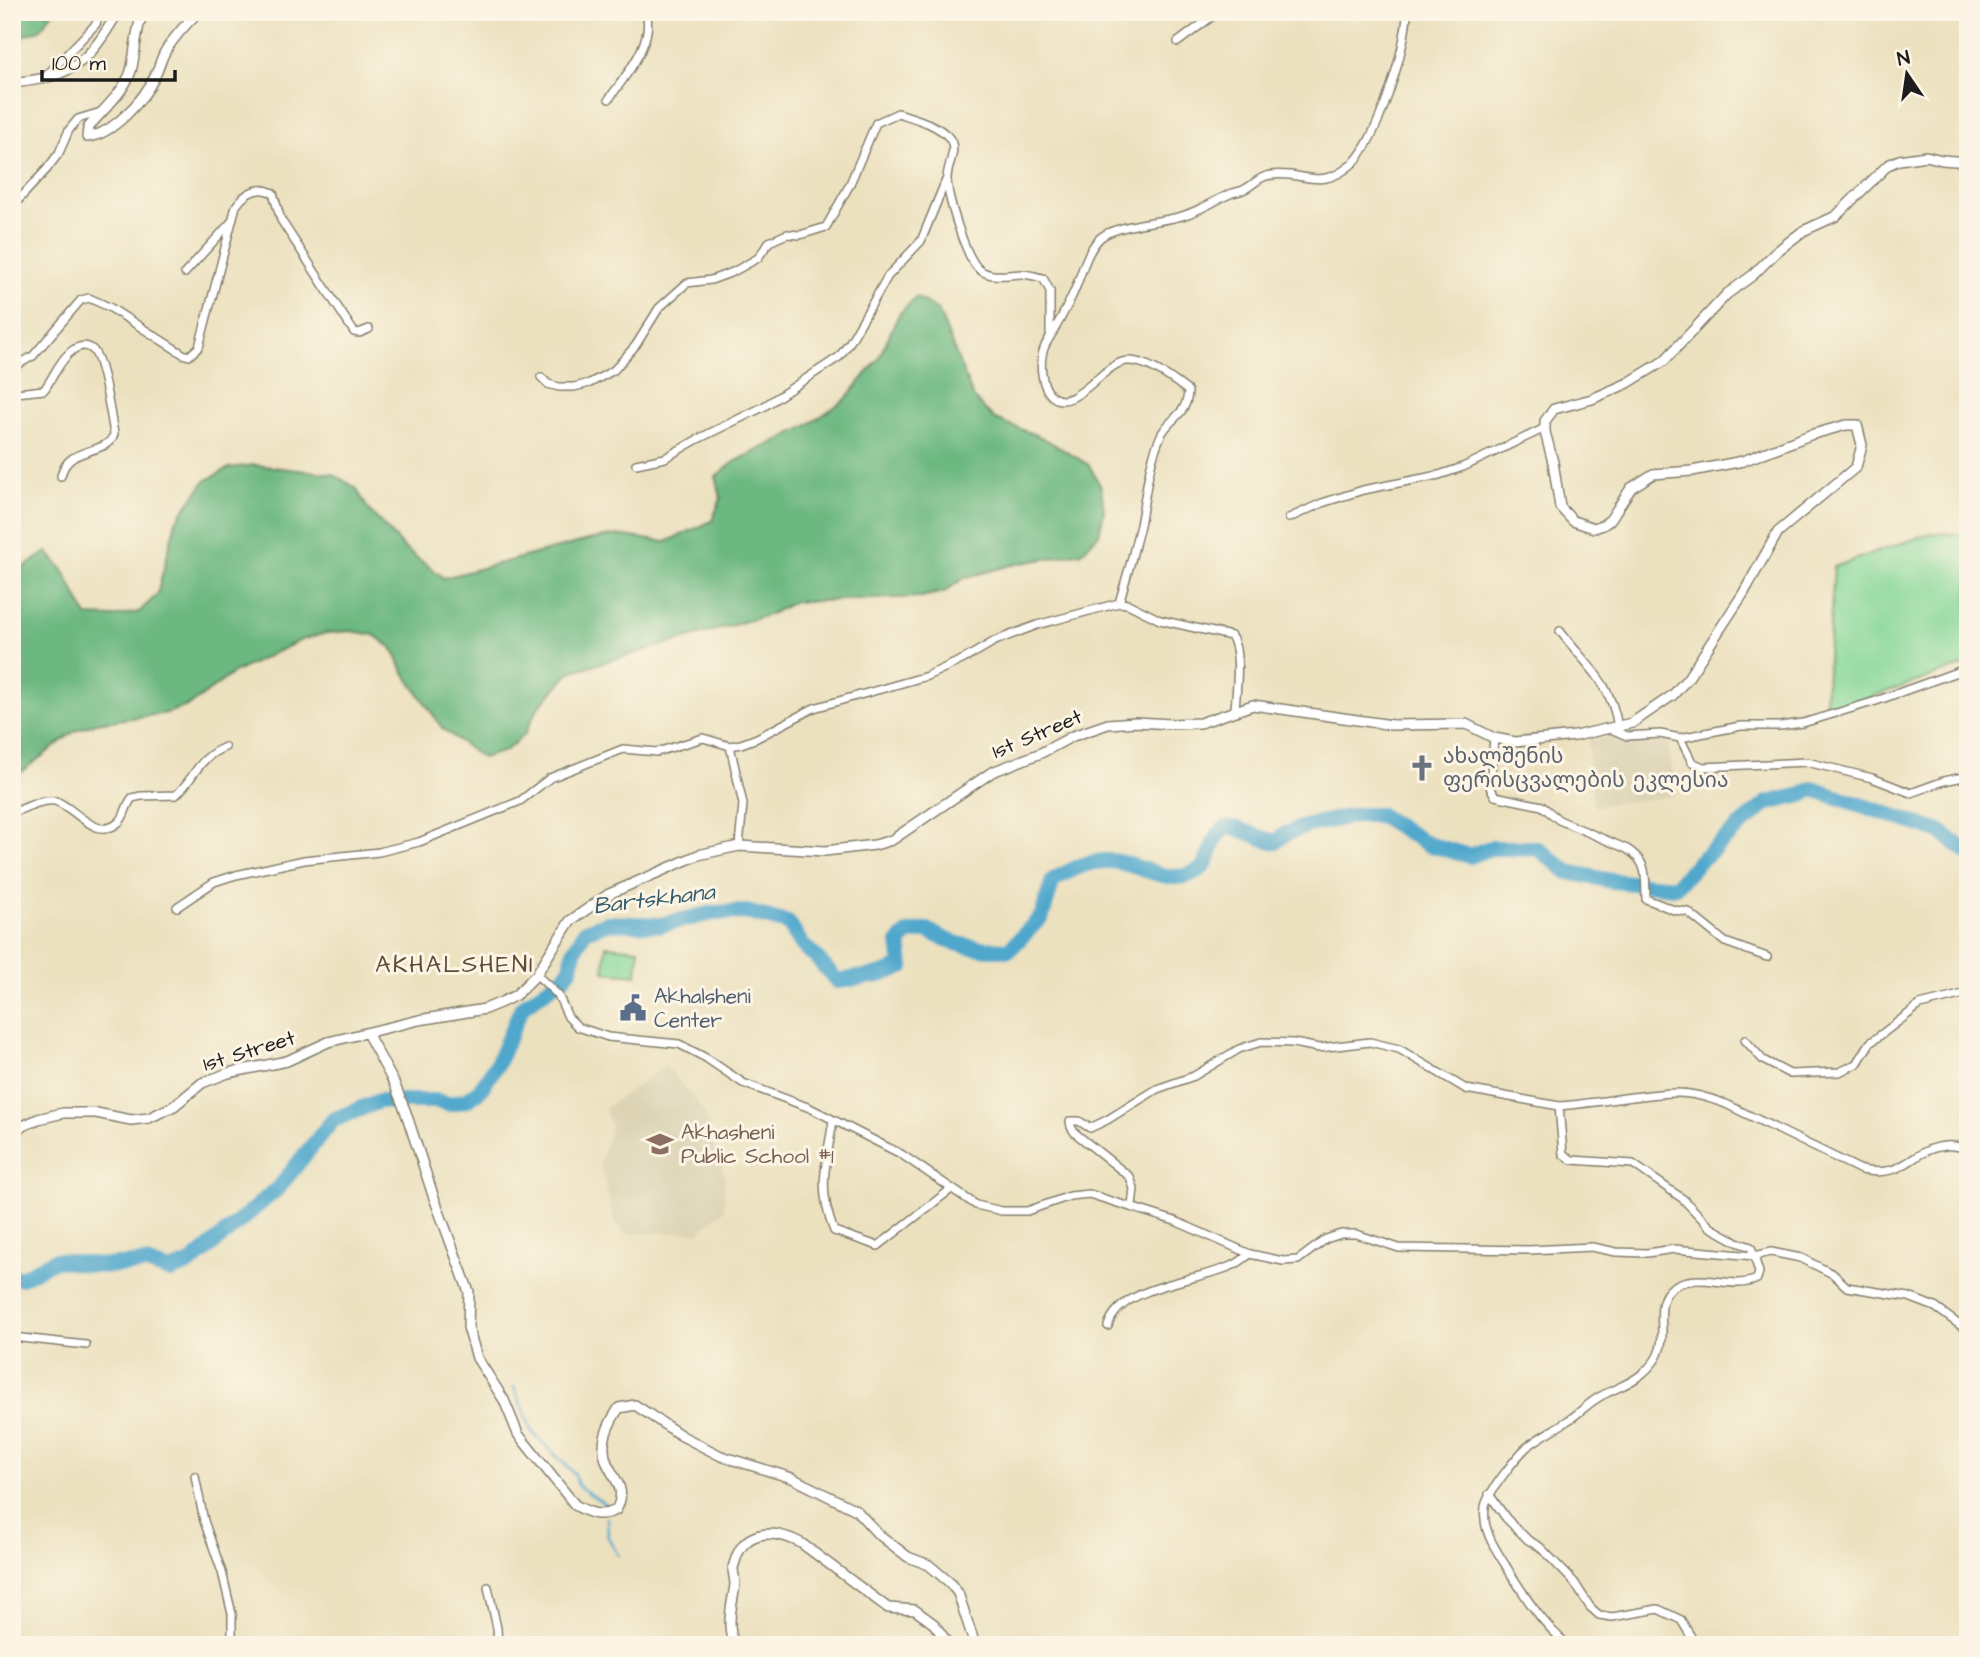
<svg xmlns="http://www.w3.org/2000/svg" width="1980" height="1657" font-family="'Architects Daughter','Noto Sans Georgian',sans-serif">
<rect width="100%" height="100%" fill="#fcf5e5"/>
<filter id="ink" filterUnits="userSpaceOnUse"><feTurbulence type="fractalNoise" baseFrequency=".0143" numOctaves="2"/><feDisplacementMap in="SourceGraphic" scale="14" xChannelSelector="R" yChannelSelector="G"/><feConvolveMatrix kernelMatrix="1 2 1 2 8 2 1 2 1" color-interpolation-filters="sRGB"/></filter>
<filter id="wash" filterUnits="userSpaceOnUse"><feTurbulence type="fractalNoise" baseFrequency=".00686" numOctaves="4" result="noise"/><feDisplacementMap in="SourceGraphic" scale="28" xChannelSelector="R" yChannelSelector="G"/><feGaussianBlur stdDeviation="1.57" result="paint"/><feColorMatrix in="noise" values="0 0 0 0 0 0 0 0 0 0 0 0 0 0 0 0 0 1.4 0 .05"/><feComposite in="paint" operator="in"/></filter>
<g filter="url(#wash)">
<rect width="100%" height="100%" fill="#ece1bf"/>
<g fill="#dcd3b4">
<path d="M1616,736l14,6 38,-2 7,56 -82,10 -5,-66z"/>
<path d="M666,1065l39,48 20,65 -1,32 -25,22 -74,2 -11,-13 -14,-58 11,-38 -7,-16z"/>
</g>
<g fill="#86d798" stroke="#517a5a" stroke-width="2">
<path d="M1931,533l37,1v130l-123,42 -20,-4 9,-135z"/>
<path d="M606,946l33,3 -2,26 -33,-3z"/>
</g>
<g fill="#6cb880" stroke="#446a4e" stroke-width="2">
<path d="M12,12h41l-13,18 -28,10z"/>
<path d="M916,297l22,13 36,89 21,20 48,19 46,27 12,22 3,24 -5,23 -17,18 -71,13 -47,13 -20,14 -23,5 -128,5 -22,12 -201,58 -33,37 -12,25 -20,17 -23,7 -39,-29 -40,-58 -10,-22 -19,-14 -23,-4 -25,2 -25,7 -68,33 -43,32 -23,8 -71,10 -21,8 -63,48v-204l35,-23 16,18 24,46 25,1 27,-5 18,-17 19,-74 29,-40 24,-13 26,-3 78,9 23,14 12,21 36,39 40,30 148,-39 25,-4 49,7 46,-21 9,-23 -5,-22 20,-15 69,-34 41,-28 32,-39 21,-46z"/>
</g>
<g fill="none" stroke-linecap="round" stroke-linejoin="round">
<g stroke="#4fa7cc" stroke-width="2.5">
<path d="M514,1387l18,45 43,42 3,12 27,18 1,8"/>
<path d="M607,1518l1,19 10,18"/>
</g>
<path stroke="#4fa7cc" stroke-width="16" d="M12,1277l9,1 34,-18 50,6 41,-3 24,8 21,-8 87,-75 55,-68 46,-19h57l14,3 17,-4 13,-10 17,-26 25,-57 42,-30 7,-9 3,-17 11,-20 22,-8 53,2 53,-12 33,-1 42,11 15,23 11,9 23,26 42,-6 23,-8 -3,-25 10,-9 19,-3c25,17 52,19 81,20l33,-34 11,-36c19,-10 34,-20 56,-19 23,0 56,22 79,14 4,-1 12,-5 15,-8 10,-10 9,-43 31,-39 14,3 27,11 41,14l10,-8 24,-9 48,-10h23l47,29 43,12 20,-8h47l31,24 44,9 63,6 22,-24 70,-60 35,-8 11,-6 128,43 27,21"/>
</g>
</g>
<g filter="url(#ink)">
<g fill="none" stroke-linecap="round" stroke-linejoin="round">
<g stroke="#847e6e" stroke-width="10">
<g id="minor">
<path d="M1178,42l40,-30"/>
<path d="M46,76l50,-52 4,-12"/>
<path d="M609,99c16,-23 46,-57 37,-87"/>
<path d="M12,207l35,-38 12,-16 10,-23 9,-11 23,-7"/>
<path d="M185,273l47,-52"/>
<path d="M12,368l21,-12 48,-56 8,-2 20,9 74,47 6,2 10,-9 37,-141c9,-13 22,-21 37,-13l8,27 73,112 5,1 10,-4"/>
<path d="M541,377l7,7 11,3h15l16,-4 24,-13 22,-25 23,-37 28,-25 24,-3 22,-8 25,-14 11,-16 18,-8 13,1 26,-8 23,-41 27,-63 22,-10c16,5 42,12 52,26 8,12 -4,28 -3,41 1,18 19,80 33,90 12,9 29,4 42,4 7,0 14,3 21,4l7,13v42"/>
<path d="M12,390l4,3 28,-3c9,-12 16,-31 29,-40 6,-4 14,-6 20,0 10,10 18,67 21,84 -6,22 -46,10 -53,42"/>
<path d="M636,464l29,-6 33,-19 65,-32 76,-50 11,-15 38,-66 33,-35 25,-61"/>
<path d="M1289,518l33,-15 41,-13 76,-15 24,-8 82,-39"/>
<path d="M1119,603c8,-26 15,-52 21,-78 6,-30 8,-61 21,-90 9,-18 26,-19 27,-44 -14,-11 -41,-31 -60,-30 -24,0 -54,54 -76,35 -12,-10 -13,-37 -7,-50 2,-5 6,-10 8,-14 7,-12 14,-25 20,-38 8,-17 13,-43 27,-56 13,-13 62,-16 82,-22 17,-5 32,-15 48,-22 4,-2 10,-2 15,-5 10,-5 14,-13 27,-14 33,-4 48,17 80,-11 25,-22 55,-118 55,-152"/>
<path d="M1560,631c27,36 50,48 58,96"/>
<path d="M1611,729l16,7 33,-2 20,4 12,24 11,5 104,-5 65,16 39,15 33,-12 24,-5"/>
<path d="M1494,738l-4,49 5,9 47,10 17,14 68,29c22,14 18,27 19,50l28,11 14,2 37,30 42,15"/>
<path d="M1680,738l61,-12h39l23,-3 73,-22 92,-33"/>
<path d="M730,746l13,58 -4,42"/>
<path d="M12,813c13,-5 29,-14 43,-12 18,4 41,42 64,21 6,-5 7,-17 13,-24l9,-2 35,-1c20,-18 20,-36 49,-48"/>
<path d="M177,907l37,-25 22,-7 68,-15 75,-8 40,-10 101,-41 30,-23 73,-29 34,3 46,-14 27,8 11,-2 16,-6 57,-30 113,-32 37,-17 31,-18 42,-16 82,-22 9,1 32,16 71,16c11,15 5,55 4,74"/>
<path d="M540,978l18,17 10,22 10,10 30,10 71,7 27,14 37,25 67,25 91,46 75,51 26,6h25l43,-15 19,-2 86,27 75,33 33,7 15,-1 28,-21 15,-5h15l43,14 130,2 63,-3 24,5 31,1 27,-4 80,7 17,-4 30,6 32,16 14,13 62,10 26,10 33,24"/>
<path d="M1745,1040l18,20 27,14 49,-2 18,-8 13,-21 50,-38 48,-12"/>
<path d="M833,1121c-7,44 -16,67 1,110l44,15 72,-56"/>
<path d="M1132,1206l2,-17 -4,-12 -55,-44 -4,-6 -1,-6h9l11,7 17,-8 50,-31 37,-13 45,-27 22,-7 33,1 25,5 51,-6 29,7 67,40 93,17"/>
<path d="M1108,1326c12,-41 90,-45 123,-60 7,-2 13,-8 19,-12"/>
<path d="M12,1337l74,8"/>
<path d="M195,1476l9,45 18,51 10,42v27l2,4"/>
<path d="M1489,1494l17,24 22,22 12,7 34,35 16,25 9,8 13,2 46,-8 23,11 15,25"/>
<path d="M488,1587l9,41 1,17"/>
<path d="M1568,1645c-27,-22 -44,-50 -62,-79 -12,-19 -24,-36 -21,-59 1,-12 32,-51 42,-60 12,-10 27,-17 40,-26 12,-7 22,-19 34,-25 14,-8 30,-12 42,-23 6,-5 14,-14 16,-21 9,-20 -7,-50 14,-65 24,-17 59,4 84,-8l2,-7 -8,-25 -14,-5 -27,-15 -27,-28 -50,-35 -61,-4 -9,-6 -4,-48c38,-3 76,-11 114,-13 18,-1 36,5 53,11l135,66c47,9 49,-21 84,-24 7,-1 16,1 23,3"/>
</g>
</g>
<g stroke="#847e6e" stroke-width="12">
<g id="tertiary">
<path d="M143,12c-8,19 -7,40 -12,59 -7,22 -30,40 -43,57l-1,9c26,-2 58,-39 68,-61 4,-8 6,-18 11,-26 9,-14 20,-26 32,-38"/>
<path d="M12,83c61,-6 76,-20 106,-71"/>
<path d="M367,1033l27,50 11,27 28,85 36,97 -1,35 9,31 27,42 14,34 57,71c14,8 25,13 41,5 15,-27 -12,-36 -12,-61 -1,-14 7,-29 15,-41l16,-3 47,31 39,20 71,22 64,32 21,23 31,24 21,8 20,17 9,11 17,52"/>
<path d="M12,1131l26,-12 25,-6h33l35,7 18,-2 25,-12 28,-23 26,-10 59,-12 41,-19 91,-22 66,-11 17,-7 14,-7 20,-20 34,-54 39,-27 89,-39 41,-9 86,5 50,-6 17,-5 100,-68 49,-19 32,-17 35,-12 28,-2 35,2 29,-1 53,-18 139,20 74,-1 28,14 21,4 60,-6 57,-13 41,-28 15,-17 55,-84 35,-62 78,-65 6,-22 -5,-20h-11l-36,10 -67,26 -51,10 -39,3 -22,14 -21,32 -7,5 -9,3 -21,-7 -13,-14 -7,-45 -8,-30v-11l9,-12 38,-10 36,-16 36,-22 63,-67 26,-19 23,-23 27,-21 33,-15 52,-51 11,-5 27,-4 16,4 26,2"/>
<path d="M734,1645c-8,-22 -2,-39 1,-60 0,-6 -2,-11 -2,-17 0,-1 3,-9 3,-10 11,-31 41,-27 65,-15l87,65 27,2 19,14 15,21"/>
</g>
</g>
<use href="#minor" stroke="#fff" stroke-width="7"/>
<use href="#tertiary" stroke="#fff" stroke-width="9"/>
</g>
</g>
<defs>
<g id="church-bare" transform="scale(2.1)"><path d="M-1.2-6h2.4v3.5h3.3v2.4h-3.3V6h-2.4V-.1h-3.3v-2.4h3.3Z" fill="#6b7280" stroke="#fcf5e5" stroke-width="2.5" paint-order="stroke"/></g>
<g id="civic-bare" transform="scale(2.1)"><path d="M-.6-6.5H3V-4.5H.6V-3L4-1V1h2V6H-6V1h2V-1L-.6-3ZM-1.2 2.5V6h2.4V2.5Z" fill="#5c6f8a" stroke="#fcf5e5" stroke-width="2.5" paint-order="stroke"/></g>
<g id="school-bare" transform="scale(2.1)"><path d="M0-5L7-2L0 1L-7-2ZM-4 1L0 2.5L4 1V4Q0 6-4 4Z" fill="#8d6e63" stroke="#fcf5e5" stroke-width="2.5" paint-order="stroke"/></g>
</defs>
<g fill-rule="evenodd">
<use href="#church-bare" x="1422" y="768"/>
<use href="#civic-bare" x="633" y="1008"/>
<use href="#school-bare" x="660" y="1144"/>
</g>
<g text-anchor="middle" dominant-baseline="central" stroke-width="6" stroke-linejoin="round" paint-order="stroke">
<g font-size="21" fill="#1c1c1c" stroke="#fcf5e5">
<text transform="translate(1037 734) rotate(-23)">1st Street</text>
<text transform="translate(249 1051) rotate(-17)">1st Street</text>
</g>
<g font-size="21" fill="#5b616d" stroke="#fcf5e5" text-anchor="start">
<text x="1443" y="756">ახალშენის<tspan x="1443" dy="24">ფერისცვალების ეკლესია</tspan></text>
</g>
<g font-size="21" fill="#4e5e75" stroke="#fcf5e5" text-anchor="start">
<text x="654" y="996">Akhalsheni<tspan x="654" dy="24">Center</tspan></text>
</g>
<g font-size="21" fill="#785e54" stroke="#fcf5e5" text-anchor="start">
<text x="681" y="1132">Akhasheni<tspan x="681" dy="24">Public School #1</tspan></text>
</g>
<g font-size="23" font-style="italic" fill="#335b6b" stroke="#fcf5e5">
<text transform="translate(654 899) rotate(-7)">Bartskhana</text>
</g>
<g font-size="24" letter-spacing="2" fill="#614a36" stroke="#fcf5e5">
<text x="455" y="965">AKHALSHENI</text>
</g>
</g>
<rect width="1980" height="1657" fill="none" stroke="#fcf5e5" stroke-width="42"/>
<g transform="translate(1907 74) rotate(347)" stroke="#fcf5e5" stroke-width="5" paint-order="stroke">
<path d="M0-5L12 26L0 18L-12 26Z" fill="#1c1c1c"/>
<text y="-10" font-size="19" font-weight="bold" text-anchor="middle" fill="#1c1c1c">N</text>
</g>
<path d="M42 70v10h133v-10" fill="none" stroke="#1c1c1c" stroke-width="3.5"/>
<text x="52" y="70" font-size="21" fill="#1c1c1c" stroke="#fcf5e5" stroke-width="5" paint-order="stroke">100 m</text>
</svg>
